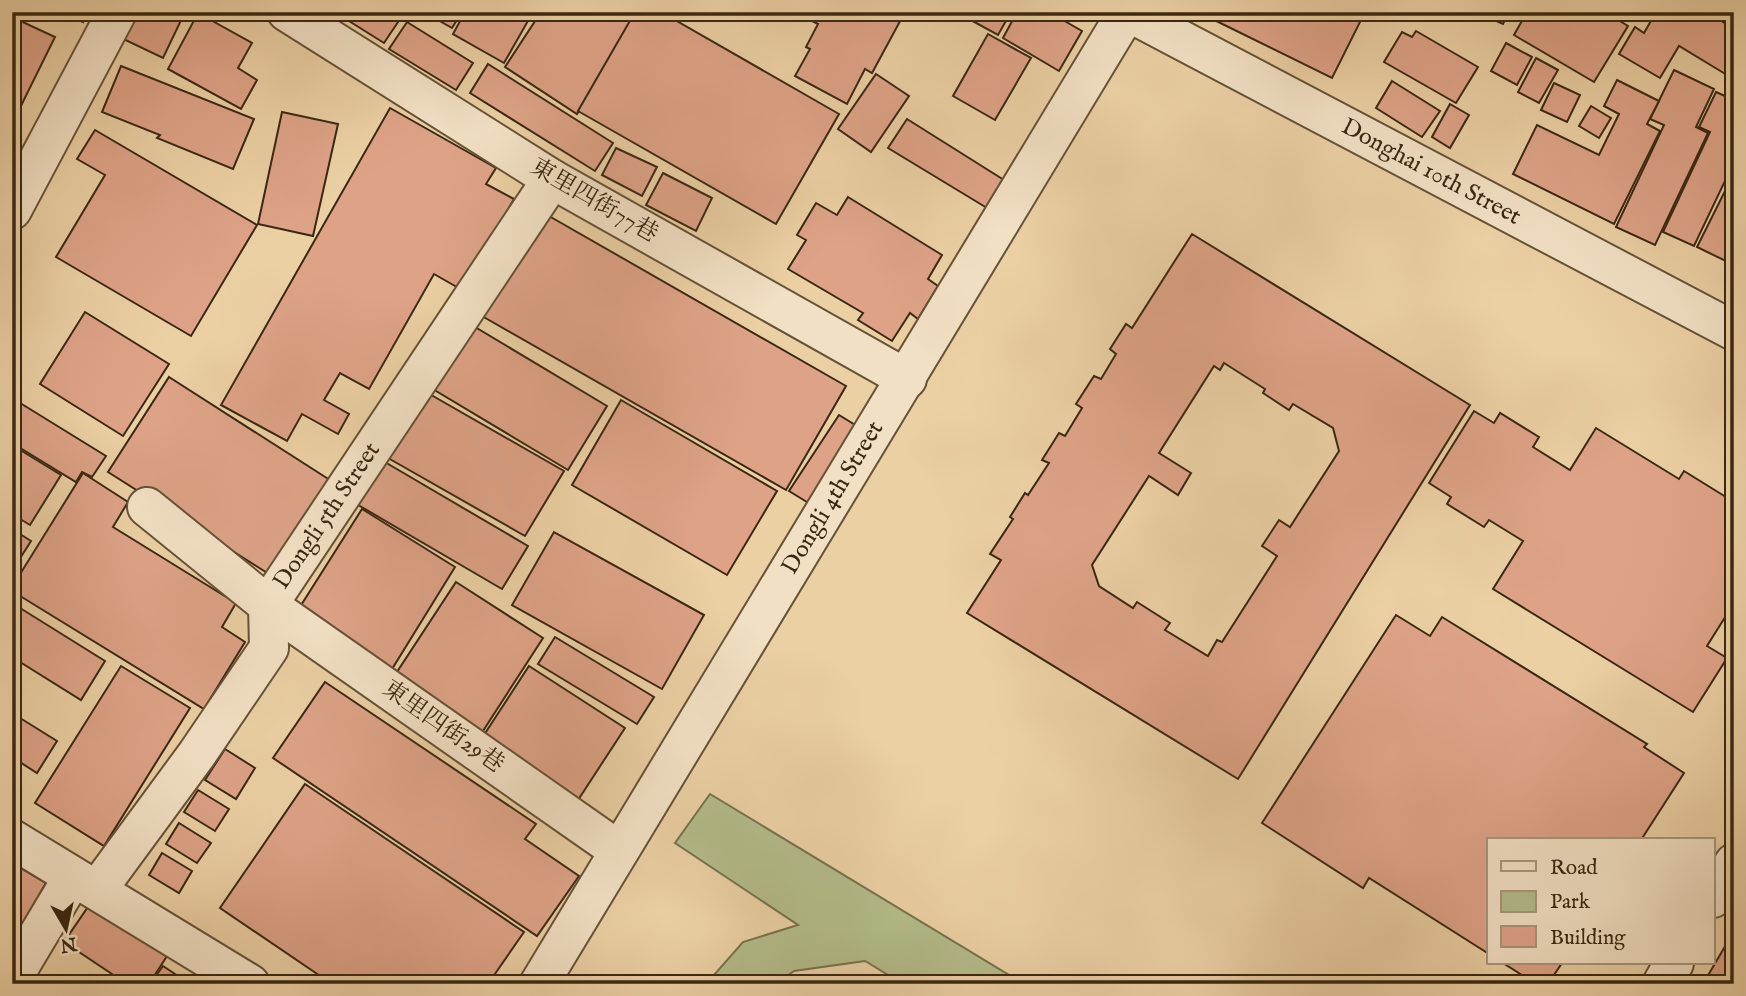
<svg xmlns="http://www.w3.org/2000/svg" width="1746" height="996" font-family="'IM FELL English','Noto Serif TC',serif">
<rect width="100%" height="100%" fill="#ebd0a4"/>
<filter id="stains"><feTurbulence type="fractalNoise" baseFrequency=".00286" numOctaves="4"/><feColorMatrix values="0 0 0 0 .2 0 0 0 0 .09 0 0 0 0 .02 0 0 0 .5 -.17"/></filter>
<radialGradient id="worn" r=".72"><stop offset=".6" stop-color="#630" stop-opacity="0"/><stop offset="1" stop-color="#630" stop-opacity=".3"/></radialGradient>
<path fill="#b3bc89" stroke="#76724e" stroke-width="2" d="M710,794l314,190h-121l-38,-23 -71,10 -18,13h-70l37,-42 55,-17 -123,-82z"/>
<g fill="#dea387" stroke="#3a2812" stroke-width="2" fill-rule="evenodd">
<path d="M63,12h24l-4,10z"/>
<path d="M126,12h59l-22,46 -48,-23z"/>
<path d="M344,12h45l11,7 -16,24 -43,-27z"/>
<path d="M424,12h38l-10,16z"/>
<path d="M465,12h68l-29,51 -51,-29z"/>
<path d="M541,12h79l16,11 -59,91 -72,-47z"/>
<path d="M635,12h26l178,102 -63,110 -198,-113z"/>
<path d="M795,12h110l-33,61 -7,-4 -18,35 -52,-28 15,-27 -4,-2 12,-23z"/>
<path d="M970,12h41l-13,23 -31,-17z"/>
<path d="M1017,12h32l33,19 -23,40 -56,-33z"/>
<path d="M1198,12h167l-33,66z"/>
<path d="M1476,12h33l-6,12z"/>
<path d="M1527,12h78l23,14 -34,56 -80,-47z"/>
<path d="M1656,12h51l27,17v35l-7,11 -48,-29 -19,32 -41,-24 16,-27 9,6z"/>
<path d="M1716,12h18v10z"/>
<path d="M198,13l54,30 -14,25 19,12 -16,29 -73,-40z"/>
<path d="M12,17l43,20 -43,87z"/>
<path d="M407,22l66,41 -17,27 -67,-41z"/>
<path d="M1416,31l62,36 -22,36 -72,-41 18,-30 10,5z"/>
<path d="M988,34l43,24 -36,62 -42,-24z"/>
<path d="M1506,43l26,14 -15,28 -26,-14z"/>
<path d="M1536,58l22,12 -19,33 -21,-11z"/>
<path d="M488,64l125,79 -18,28 -125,-78z"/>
<path d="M121,66l133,53 -21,50 -76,-31 3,-3 -58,-23z"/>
<path d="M1674,70l40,19 -18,38 12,6 -53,112 -39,-18 48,-102 -14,-6z"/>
<path d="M876,74l33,22 -38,56 -33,-23z"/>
<path d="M1617,80l42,21 -12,23 13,7 -46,93 -101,-50 24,-49 62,30 20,-41 -15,-8z"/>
<path d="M1392,81l48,30 -18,26 -46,-29z"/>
<path d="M1554,83l26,12 -13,27 -26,-12z"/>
<path d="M1716,92l18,8v62l-40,84 -31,-14 47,-100 -11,-5z"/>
<path d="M1450,104l19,11 -19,33 -18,-11z"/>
<path d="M1591,106l20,12 -12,20 -20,-12z"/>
<path d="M390,108l106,60 -10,16 28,15 -52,91 -28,-16 -65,115 -29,-16 -16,27 25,14 -11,20 -36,-20 -15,27 -66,-36z"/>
<path d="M282,112l56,12 -25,112 -55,-12z"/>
<path d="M907,119l97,61 -17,28 -99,-60z"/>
<path d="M95,130l162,95 -66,111 -135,-79 49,-82 -28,-16z"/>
<path d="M616,148l41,19 -15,29 -40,-21z"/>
<path d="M663,173l49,25 -16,33 -50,-26z"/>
<path d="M1734,173v92l-37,-18z"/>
<path d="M848,197l94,58 -14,24 10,7 -20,33 -8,-6 -18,28 -34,-21 5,-7 -75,-44 18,-29 -9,-5 19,-32 21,12z"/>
<path d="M535,208l311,178 -60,104 -311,-178z"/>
<path d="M1192,234l278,171 -232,374 -271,-166 34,-53 -11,-6 23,-35 -3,-2 15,-24 3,2 21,-32 -7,-3 17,-27 6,3 17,-28 -6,-4 18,-28 7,3 15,-25 -6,-5 16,-25 6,4zM1224,363l41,26 -2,4 26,17 4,-6 40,24 6,23 -49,76 -11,-7 -17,26 15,10 -55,86 -5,-2 -9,16 -43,-26 5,-7 -33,-21 -4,6 -34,-22 -7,-21 57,-89 29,19 13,-22 -32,-20 55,-87 6,4z"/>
<path d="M85,312l84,52 -46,72 -83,-52z"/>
<path d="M465,321l142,85 -39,64 -142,-85z"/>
<path d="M169,377l164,105 -61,94 -164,-104z"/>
<path d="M419,388l145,83 -39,65 -144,-82z"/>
<path d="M12,398l94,58 -14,21 -10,-5 -6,10 -64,-39z"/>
<path d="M621,400l156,91 -50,84 -155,-90z"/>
<path d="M1474,411l20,12 6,-10 39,24 -6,10 37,23 26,-42 83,51 5,-8 50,31v101l-27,43 20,12 -34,54 -200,-123 30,-48 -34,-21 -5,7 -37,-23 4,-7 -22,-14z"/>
<path d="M839,415l26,16 -50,76 -26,-16z"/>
<path d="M12,445l49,30 -31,50 -18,-11z"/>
<path d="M378,458l150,88 -26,43 -149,-87z"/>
<path d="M83,473l45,29 -15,25 123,76 -14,24 23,15 -41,67 -192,-118v-4z"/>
<path d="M362,509l93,58 -63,102 -94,-59z"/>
<path d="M12,529l19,12 -19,30z"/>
<path d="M554,532l150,83 -42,74 -150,-84z"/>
<path d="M456,582l87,56 -62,96 -88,-56z"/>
<path d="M12,603l93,58 -24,39 -69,-43z"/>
<path d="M1396,615l34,21 12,-19 205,127 -3,3 40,26 -43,67h-152v114l-120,-76 -6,10 -101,-65z"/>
<path d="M555,637l99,60 -17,27 -99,-60z"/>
<path d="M121,666l69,42 -86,138 -69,-43z"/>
<path d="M529,666l96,62 -47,72 -96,-62z"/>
<path d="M325,682l211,142 -11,15 54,37 -42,60 -264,-178z"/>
<path d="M12,713l45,28 -20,32 -25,-16z"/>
<path d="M225,749l30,19 -19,31 -31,-19z"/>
<path d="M305,784l219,148 -36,52h-156l-112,-76z"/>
<path d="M198,790l31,19 -14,22 -31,-19z"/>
<path d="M179,823l32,20 -14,20 -31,-19z"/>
<path d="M162,853l30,18 -13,22 -30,-18z"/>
<path d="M12,863l34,20 -33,57 -1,-1z"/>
<path d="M90,904l77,52 -18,28h-22l-63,-42z"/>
<path d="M1734,931v53h-31z"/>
<path d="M1503,963h59l-14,21h-12z"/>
<path d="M163,966l27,18h-40z"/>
</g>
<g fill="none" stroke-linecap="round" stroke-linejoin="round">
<g stroke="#665236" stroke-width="42">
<g id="minor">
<path d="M287,12l265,167 355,200"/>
<path d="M1128,12l606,319"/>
<path d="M12,210l105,-198"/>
<path d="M147,507l121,98 350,245"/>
<path d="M12,839l238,145"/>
<path d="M97,890l100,-136 72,-106 -1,-43 284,-426"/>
<path d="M1713,898l21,-35"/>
<path d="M12,979l61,-102"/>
<path d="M539,984l588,-972"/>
<path d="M1662,984l12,-21"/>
</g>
</g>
<use href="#minor" stroke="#f2e0c4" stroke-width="38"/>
</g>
<g text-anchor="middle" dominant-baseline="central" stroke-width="5" stroke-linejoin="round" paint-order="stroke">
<g font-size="24" fill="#3a2812" stroke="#f2e0c4">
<text transform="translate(1431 172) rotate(28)">Donghai 10th Street</text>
<text transform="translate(594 201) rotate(30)">東里四街77巷</text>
<text transform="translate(833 498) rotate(-59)">Dongli 4th Street</text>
<text transform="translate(327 516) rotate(-56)">Dongli 5th Street</text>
<text transform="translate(443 727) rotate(35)">東里四街29巷</text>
</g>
</g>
<rect width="1746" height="996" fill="none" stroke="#ebd0a4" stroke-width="42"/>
<rect x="14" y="14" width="1718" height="968" fill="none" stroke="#3a2812" stroke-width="3.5"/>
<rect x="21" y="21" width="1704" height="954" fill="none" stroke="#3a2812" stroke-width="2"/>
<rect x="1487" y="838" width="228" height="126" fill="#f2e0c4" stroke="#a8967d" stroke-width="2"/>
<rect x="1501" y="861" width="35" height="10" fill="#f2e0c4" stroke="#a8967d" stroke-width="2"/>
<text x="1550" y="874" font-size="21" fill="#3a2812">Road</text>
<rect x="1501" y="891" width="35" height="21" fill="#b3bc89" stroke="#a8967d" stroke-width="2"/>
<text x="1550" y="908" font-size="21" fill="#3a2812">Park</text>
<rect x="1501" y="926" width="35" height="21" fill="#dea387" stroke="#a8967d" stroke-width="2"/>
<text x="1550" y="944" font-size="21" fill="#3a2812">Building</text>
<g transform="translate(66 929) rotate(171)" stroke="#f2e0c4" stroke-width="5" paint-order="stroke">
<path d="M0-5L12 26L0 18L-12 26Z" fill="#3a2812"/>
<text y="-10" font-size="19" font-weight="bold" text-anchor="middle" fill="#3a2812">N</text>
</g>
<rect width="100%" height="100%" filter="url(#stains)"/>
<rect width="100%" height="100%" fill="url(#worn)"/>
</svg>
